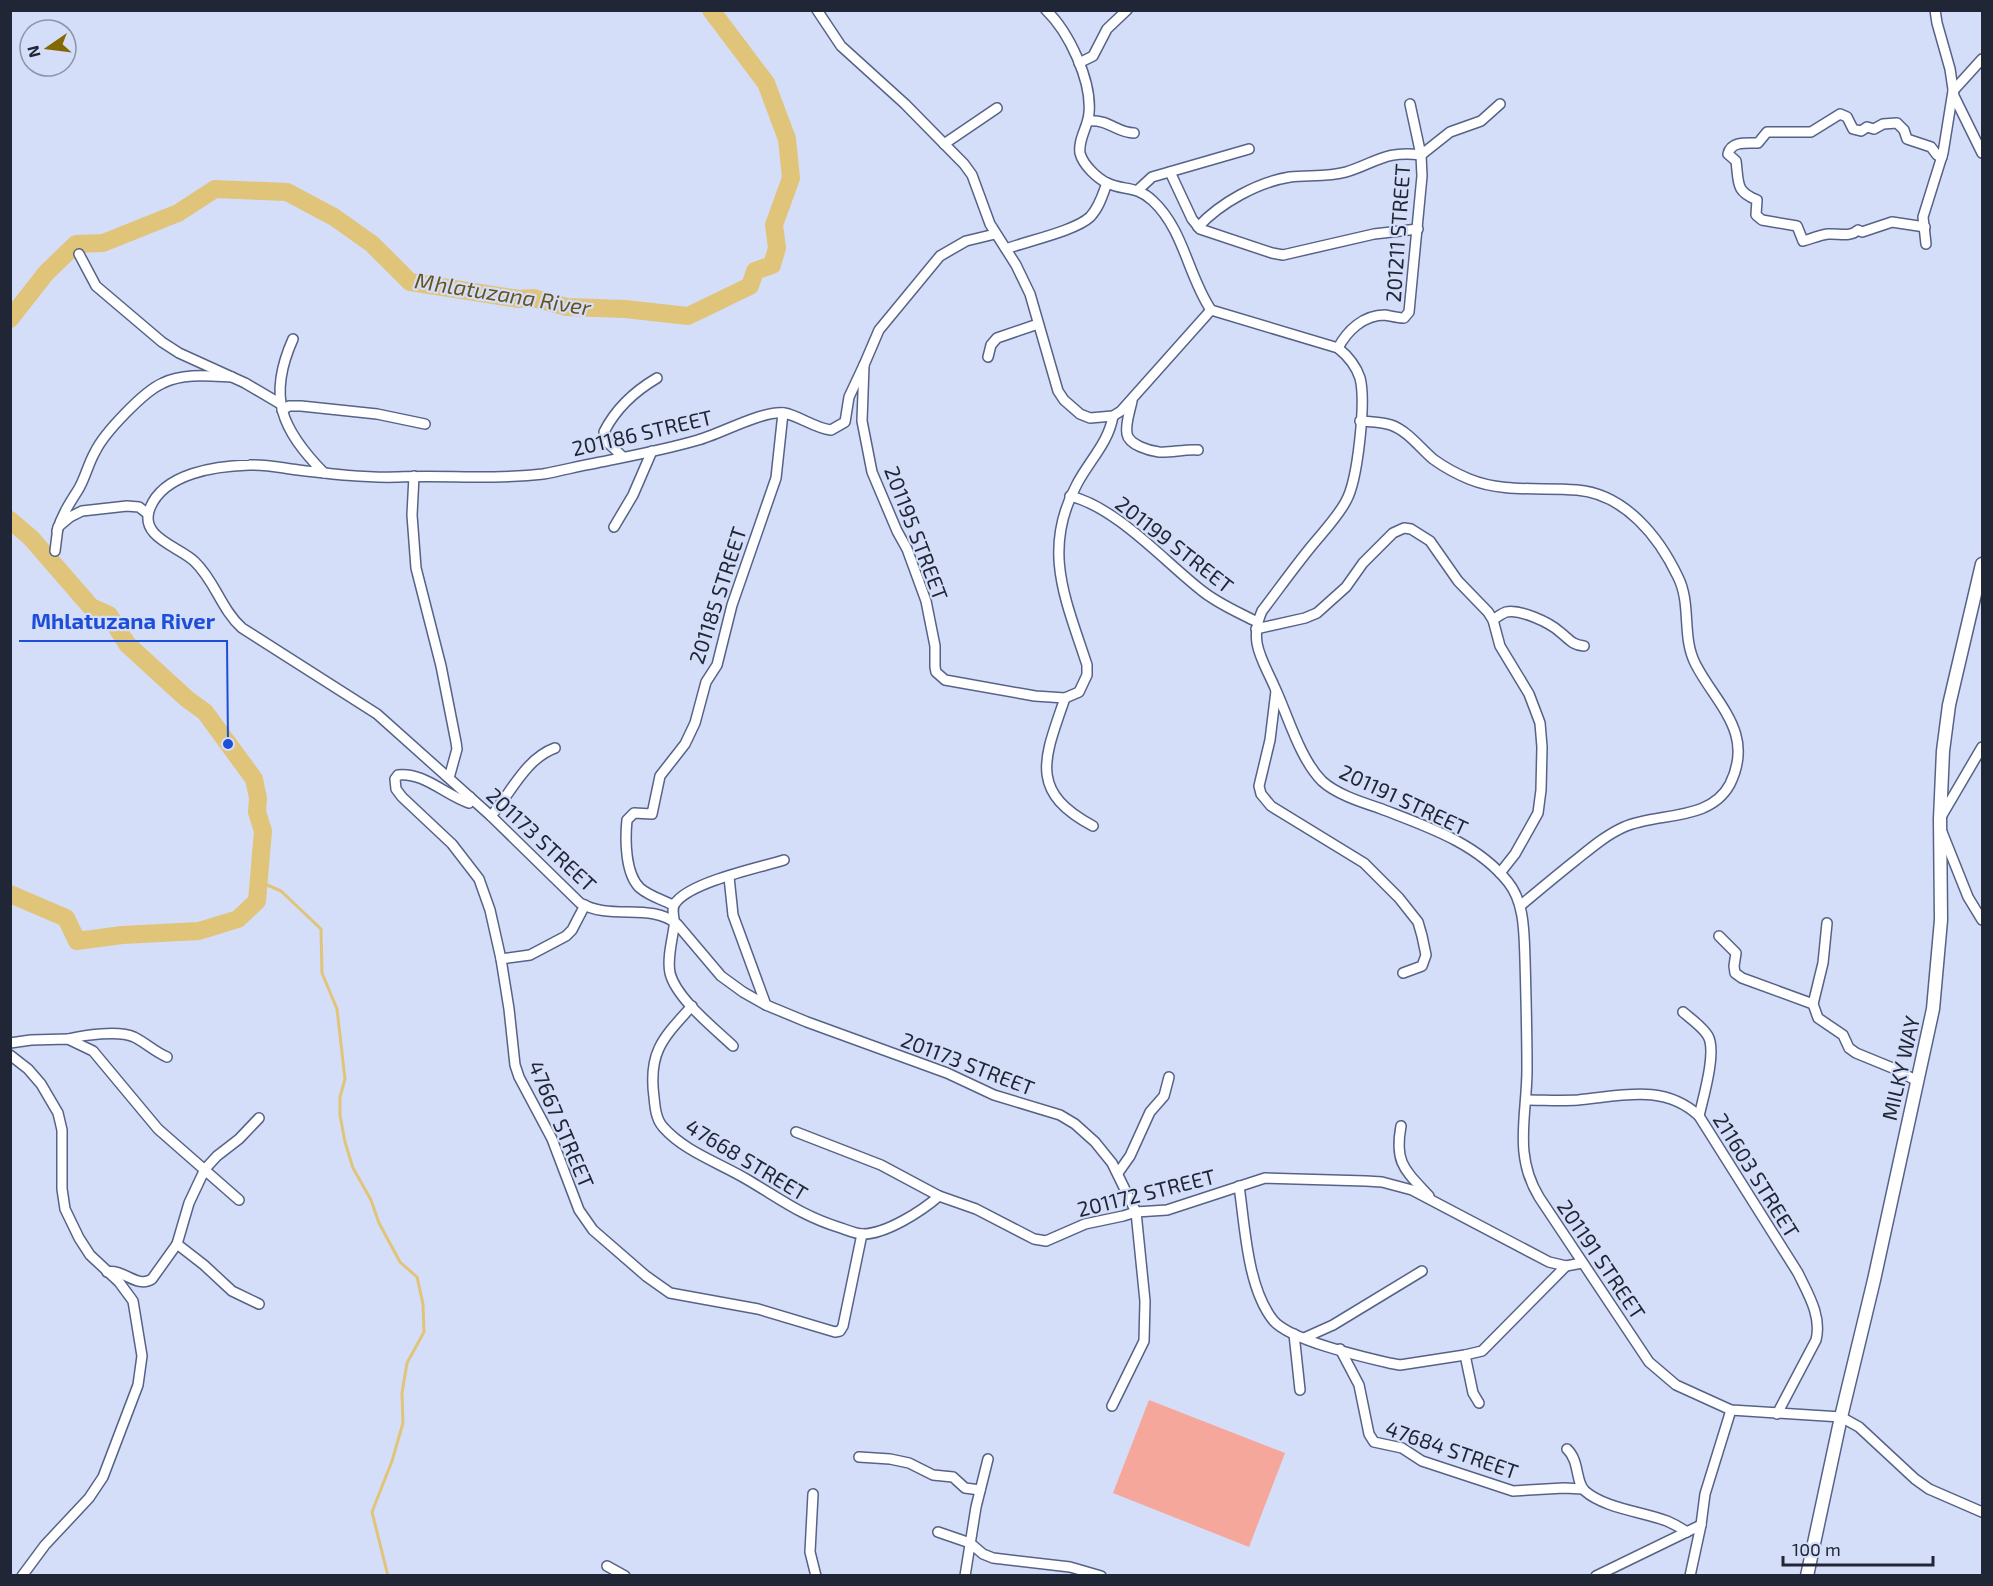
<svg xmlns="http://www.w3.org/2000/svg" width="1993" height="1586" font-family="'Exo 2',sans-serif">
<rect width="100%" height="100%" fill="#d5def8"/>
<path fill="#f5a79b" d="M1149,1400l136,53 -36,94 -136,-54z"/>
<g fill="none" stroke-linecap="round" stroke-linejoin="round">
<path stroke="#e0c47a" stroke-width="3" d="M258,881l23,10 40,38 1,44 15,36 8,70 -5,18v18l5,27 8,26 18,32 8,23 21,39 17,15 6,27 1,28 -17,31 -5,30 1,30 -11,38 -20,51 16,64"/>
<g stroke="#e0c47a" stroke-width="18">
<path d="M10,319l36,-46 30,-29 27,-1 75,-30 37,-24 72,3 47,25 38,27 38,38 109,17 14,-1 34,9 58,2 63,7 62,-30 5,-15 17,-6 5,-17 -3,-23 17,-47 -4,-39 -21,-56 -55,-73"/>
<path d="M10,520l21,18 60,69 18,8 18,29 60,55 18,13 49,67 4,19 -1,14 6,19 -6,70 -19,18 -39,12 -77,4 -45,6 -11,-23 -56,-24"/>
</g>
<g stroke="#566388" stroke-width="12">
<g id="minor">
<path d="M817,10l24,36 64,58 59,60 8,11 18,49 26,41 14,29 28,97 6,9 16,14 10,4 23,-2 8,-5 90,-101"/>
<path d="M1046,10c23,22 46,71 43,103 -1,14 -11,26 -9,40 3,12 17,25 27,30 17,8 29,2 46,18 31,29 35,75 58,109l127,38c10,8 18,18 22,30 6,23 -2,102 -14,123 -9,17 -24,32 -36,47 -17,21 -32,42 -48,63 -14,31 1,49 13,77 13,28 25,71 47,93 14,13 39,21 57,27 46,18 97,34 129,74 17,21 16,52 17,78 1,36 2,73 2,109 0,47 -14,85 12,128l110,165 27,23 55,25 110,7 18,10 56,52 14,10 53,23"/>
<path d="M1935,10l2,13 13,46 4,27 28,57"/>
<path d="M1079,63l14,-7 14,-27 20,-19"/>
<path d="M1088,121c21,-2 29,12 46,12"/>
<path d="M944,144l53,-36"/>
<path d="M1170,172l22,47 8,10 72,24 11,2 91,-21 44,-5"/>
<path d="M1138,190l14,-13 97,-28"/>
<path d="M1198,227c22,-24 60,-45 92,-50 18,-2 38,0 56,-5 30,-9 39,-22 75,-17l29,-23 31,-11 19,-17"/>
<path d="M1925,227l-33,-5 -30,10 -4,-2c-9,8 -19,3 -30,4 -9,1 -17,5 -25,7l-6,-15 -35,-6 -6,-5 1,-15c-22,-9 -18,-17 -21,-39l-8,-7c3,-13 18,-11 30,-11l9,-11h44l29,-18 7,3 6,12 8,2 6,-4 7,2 9,-5 14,-1 7,7 3,9 24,8 6,8 5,2"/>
<path d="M995,234l-29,7 -26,15 -61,74 -15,35 -2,56 10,51 25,59 10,18 19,52 9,45v21l1,5 9,8 90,16 30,2 14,-6 8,-17v-10c-21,-65 -46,-115 -10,-181 12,-23 32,-42 36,-68"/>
<path d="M1926,244l-3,-27 20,-64 10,-62 29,-32"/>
<path d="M1006,249c21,-8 69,-18 84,-32 9,-9 13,-23 17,-34"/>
<path d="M79,254l17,32 66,56 17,11 66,30 34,20"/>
<path d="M293,339c-26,58 -12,90 31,134"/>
<path d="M1338,348c9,-17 25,-33 47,-33 6,1 13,3 19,3l5,-6 13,-136 -1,-21 -11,-51"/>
<path d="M988,357l3,-12 6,-7 41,-14"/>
<path d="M864,365l-15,32 -4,25 -14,8c-17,-2 -31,-14 -47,-17 -21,-3 -64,21 -86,27 -34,10 -68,16 -102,23 -18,3 -35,8 -53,11 -49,6 -97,1 -145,3 -33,1 -67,-3 -100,-7 -16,-2 -33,-6 -49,-5 -33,1 -85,8 -99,43 -12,30 31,39 45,54 20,19 26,47 47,66l135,86 114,102 89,87c31,18 70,-1 97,21l44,52 22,16 23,13 41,17 140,51 47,22 66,20 15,9 20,18 17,21 24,49 9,89 -1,40 -32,65"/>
<path d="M1132,401c-2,10 -7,23 -5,33 2,11 23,17 32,18 12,1 25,-3 39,-2"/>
<path d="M282,410l7,-4h12l76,8 48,10"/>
<path d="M1360,421c11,1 21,1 31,4 17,6 29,23 42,34 11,8 24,15 36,20 34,14 72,8 108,11 48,4 82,47 101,87 14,28 3,60 18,88 21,40 59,68 34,119 -20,38 -72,28 -106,43 -18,8 -33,21 -48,33 -19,15 -38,31 -56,46"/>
<path d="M623,457l-17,-16 -2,-9c11,-22 31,-41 53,-54"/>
<path d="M414,476l-2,39 4,53 25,98 15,76 1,7 -8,29"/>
<path d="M1070,496c46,11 94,65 131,94 17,14 37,22 56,32"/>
<path d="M614,527l19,-32 19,-44"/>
<path d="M57,531c5,-16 12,-27 21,-41 7,-11 10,-26 17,-38 9,-19 49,-61 68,-69 21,-10 46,-7 69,-6"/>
<path d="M55,551l3,-24 12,-10 12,-6 45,-5 12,1 9,7"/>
<path d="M1493,620c4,-3 8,-6 13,-8 14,-3 43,10 54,20 9,7 12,13 24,14"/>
<path d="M1256,629l49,-11 12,-5 29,-26 17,-24 30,-30 11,-5 7,1 19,12 28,40 30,31 5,8 7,26 29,48 11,29 2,24 -1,43 -3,23 -23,41 -15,19"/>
<path d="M1276,691l-6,49 -11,46 2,8 10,12 93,57 35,35 19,24 4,14 4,19 -4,11 -19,7"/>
<path d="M1065,698c-20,59 -38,93 28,128"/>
<path d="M470,797l-1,6c-24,-8 -45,-31 -71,-28l-3,4 1,10 6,8 50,47 27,35 11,31 11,49 8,50 6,56 4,12 33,62 27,71 14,20 53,46 24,17 88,16 77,23 5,-1 3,-5 19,-92"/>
<path d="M491,816c20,-23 34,-57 64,-68"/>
<path d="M1941,817l41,-70"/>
<path d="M1942,832l26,65 14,23"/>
<path d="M729,877l4,38 33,90"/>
<path d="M673,905c-10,-5 -24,-9 -33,-17 -15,-14 -15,-49 -13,-68l7,-7 18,1 8,-38 25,-32 10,-21 11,-41 11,-17 15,-60 44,-127 7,-65"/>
<path d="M1827,923l-4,40 -10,41 5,14 25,17 6,13 7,5 39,16 22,12"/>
<path d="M1719,936l17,17 -2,13 1,7 7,5 71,26"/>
<path d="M501,959l29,-4 36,-19 6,-6 13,-25"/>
<path d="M692,1006c-29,32 -44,46 -38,91 1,11 2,22 9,30 22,25 57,36 85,53 34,20 54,36 93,48 6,2 15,6 22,6 23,0 59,-23 76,-38"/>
<path d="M1683,1012c8,7 20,15 25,24 9,16 -5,62 -9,80"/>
<path d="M68,1039c16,-4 51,-9 66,-2 12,6 21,15 33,20"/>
<path d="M10,1043l21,-3 37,-1 25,12 65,78 81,71"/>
<path d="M733,1046c-19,-18 -57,-48 -63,-73 -3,-14 2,-32 4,-46 2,-8 -5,-19 3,-26 18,-20 81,-33 107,-41"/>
<path d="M10,1055l18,14 13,15 17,29 4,17v59l3,20 14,29 11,17 29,27 14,19 9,55 -4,29 -35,92 -14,21 -44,47 -23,31"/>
<path d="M1526,1100c18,0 35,1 52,0 43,-4 86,-17 121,16l99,157c10,21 24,43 18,67l-39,74"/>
<path d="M1401,1126c-7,37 4,44 28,70"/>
<path d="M796,1132l85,33 58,31 37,13 58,30 12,2 39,-17 38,-8 13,-4 31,-2 98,-32 101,3 16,1 30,8 137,72 17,4 16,-3"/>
<path d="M1118,1173l12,-17 20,-44 14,-16 5,-19"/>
<path d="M1239,1186c6,40 8,101 34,134 16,20 90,37 116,43l11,2 65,-10 17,-4 84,-85"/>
<path d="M177,1244l27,21 28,26 27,13"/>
<path d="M107,1272c16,-4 30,17 45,7l25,-35 12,-41 16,-34 12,-13 22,-17 20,-21"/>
<path d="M1294,1334l6,56"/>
<path d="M1304,1338l29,-13 89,-54"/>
<path d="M1340,1349l19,36 10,49 5,8 28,6 20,13 91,30 51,-3 19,1"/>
<path d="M1465,1355l8,38 6,10"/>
<path d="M1567,1449c13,12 8,33 18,42 19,17 58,21 82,30 7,3 14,7 20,11"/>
<path d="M859,1457l31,2 19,4 24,12 20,2 12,11 15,2"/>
<path d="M813,1494l-3,58 6,24"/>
<path d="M938,1532l32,11 13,11 10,4 77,9 31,9"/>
<path d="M607,1566l18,10"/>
<path d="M965,1576l11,-69 12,-48"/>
<path d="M1596,1576l105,-51"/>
<path d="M1690,1576l11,-51 4,-31 26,-84"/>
</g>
</g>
<g stroke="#566388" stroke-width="15">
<path id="tertiary" d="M1807,1576l34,-159 33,-137 59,-271 8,-89 -1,-101 3,-68 6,-46 33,-141"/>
</g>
<use href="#minor" stroke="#fff" stroke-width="9"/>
<use href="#tertiary" stroke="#fff" stroke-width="12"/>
</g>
<g text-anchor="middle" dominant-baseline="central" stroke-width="4.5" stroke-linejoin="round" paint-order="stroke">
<g font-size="21" fill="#202636" stroke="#d5def8">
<text transform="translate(1397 233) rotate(-86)">201211 STREET</text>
<text transform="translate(642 432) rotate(-13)">201186 STREET</text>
<text transform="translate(917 533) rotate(69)">201195 STREET</text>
<text transform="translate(1175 544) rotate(38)">201199 STREET</text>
<text transform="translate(717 595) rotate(-72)">201185 STREET</text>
<text transform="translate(1404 799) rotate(25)">201191 STREET</text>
<text transform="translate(542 839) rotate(43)">201173 STREET</text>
<text transform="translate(968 1063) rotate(21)">201173 STREET</text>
<text transform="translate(1900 1068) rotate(-77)">MILKY WAY</text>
<text transform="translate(562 1124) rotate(67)">47667 STREET</text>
<text transform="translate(747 1159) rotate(31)">47668 STREET</text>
<text transform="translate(1757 1175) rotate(58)">211603 STREET</text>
<text transform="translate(1146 1192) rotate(-14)">201172 STREET</text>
<text transform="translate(1602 1259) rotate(56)">201191 STREET</text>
<text transform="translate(1452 1449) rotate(19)">47684 STREET</text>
</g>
<g font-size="22" font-style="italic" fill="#67541c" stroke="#d5def8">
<text transform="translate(503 293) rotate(9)">Mhlatuzana River</text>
</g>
</g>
<path fill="none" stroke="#1d4ed8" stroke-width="2" d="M228 744L227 641H19"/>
<circle fill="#1d4ed8" stroke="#d5def8" stroke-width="2" cx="228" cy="744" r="6"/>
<g font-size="22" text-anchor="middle" font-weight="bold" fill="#1d4ed8" stroke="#d5def8" stroke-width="4.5" stroke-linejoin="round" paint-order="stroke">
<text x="123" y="629">Mhlatuzana River</text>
</g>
<rect width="1993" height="1586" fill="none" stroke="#202636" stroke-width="24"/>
<g transform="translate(48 48) rotate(256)"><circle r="28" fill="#d5def8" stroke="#8d94aa" stroke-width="1.5"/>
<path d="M0-4.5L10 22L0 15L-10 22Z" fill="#846801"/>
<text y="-9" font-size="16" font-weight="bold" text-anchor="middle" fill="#202636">N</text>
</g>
<path d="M1783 1556v9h150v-9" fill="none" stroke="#202636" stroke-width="3"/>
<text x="1792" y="1556" font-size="18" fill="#202636" stroke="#d5def8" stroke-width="4.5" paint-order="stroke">100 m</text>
</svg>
